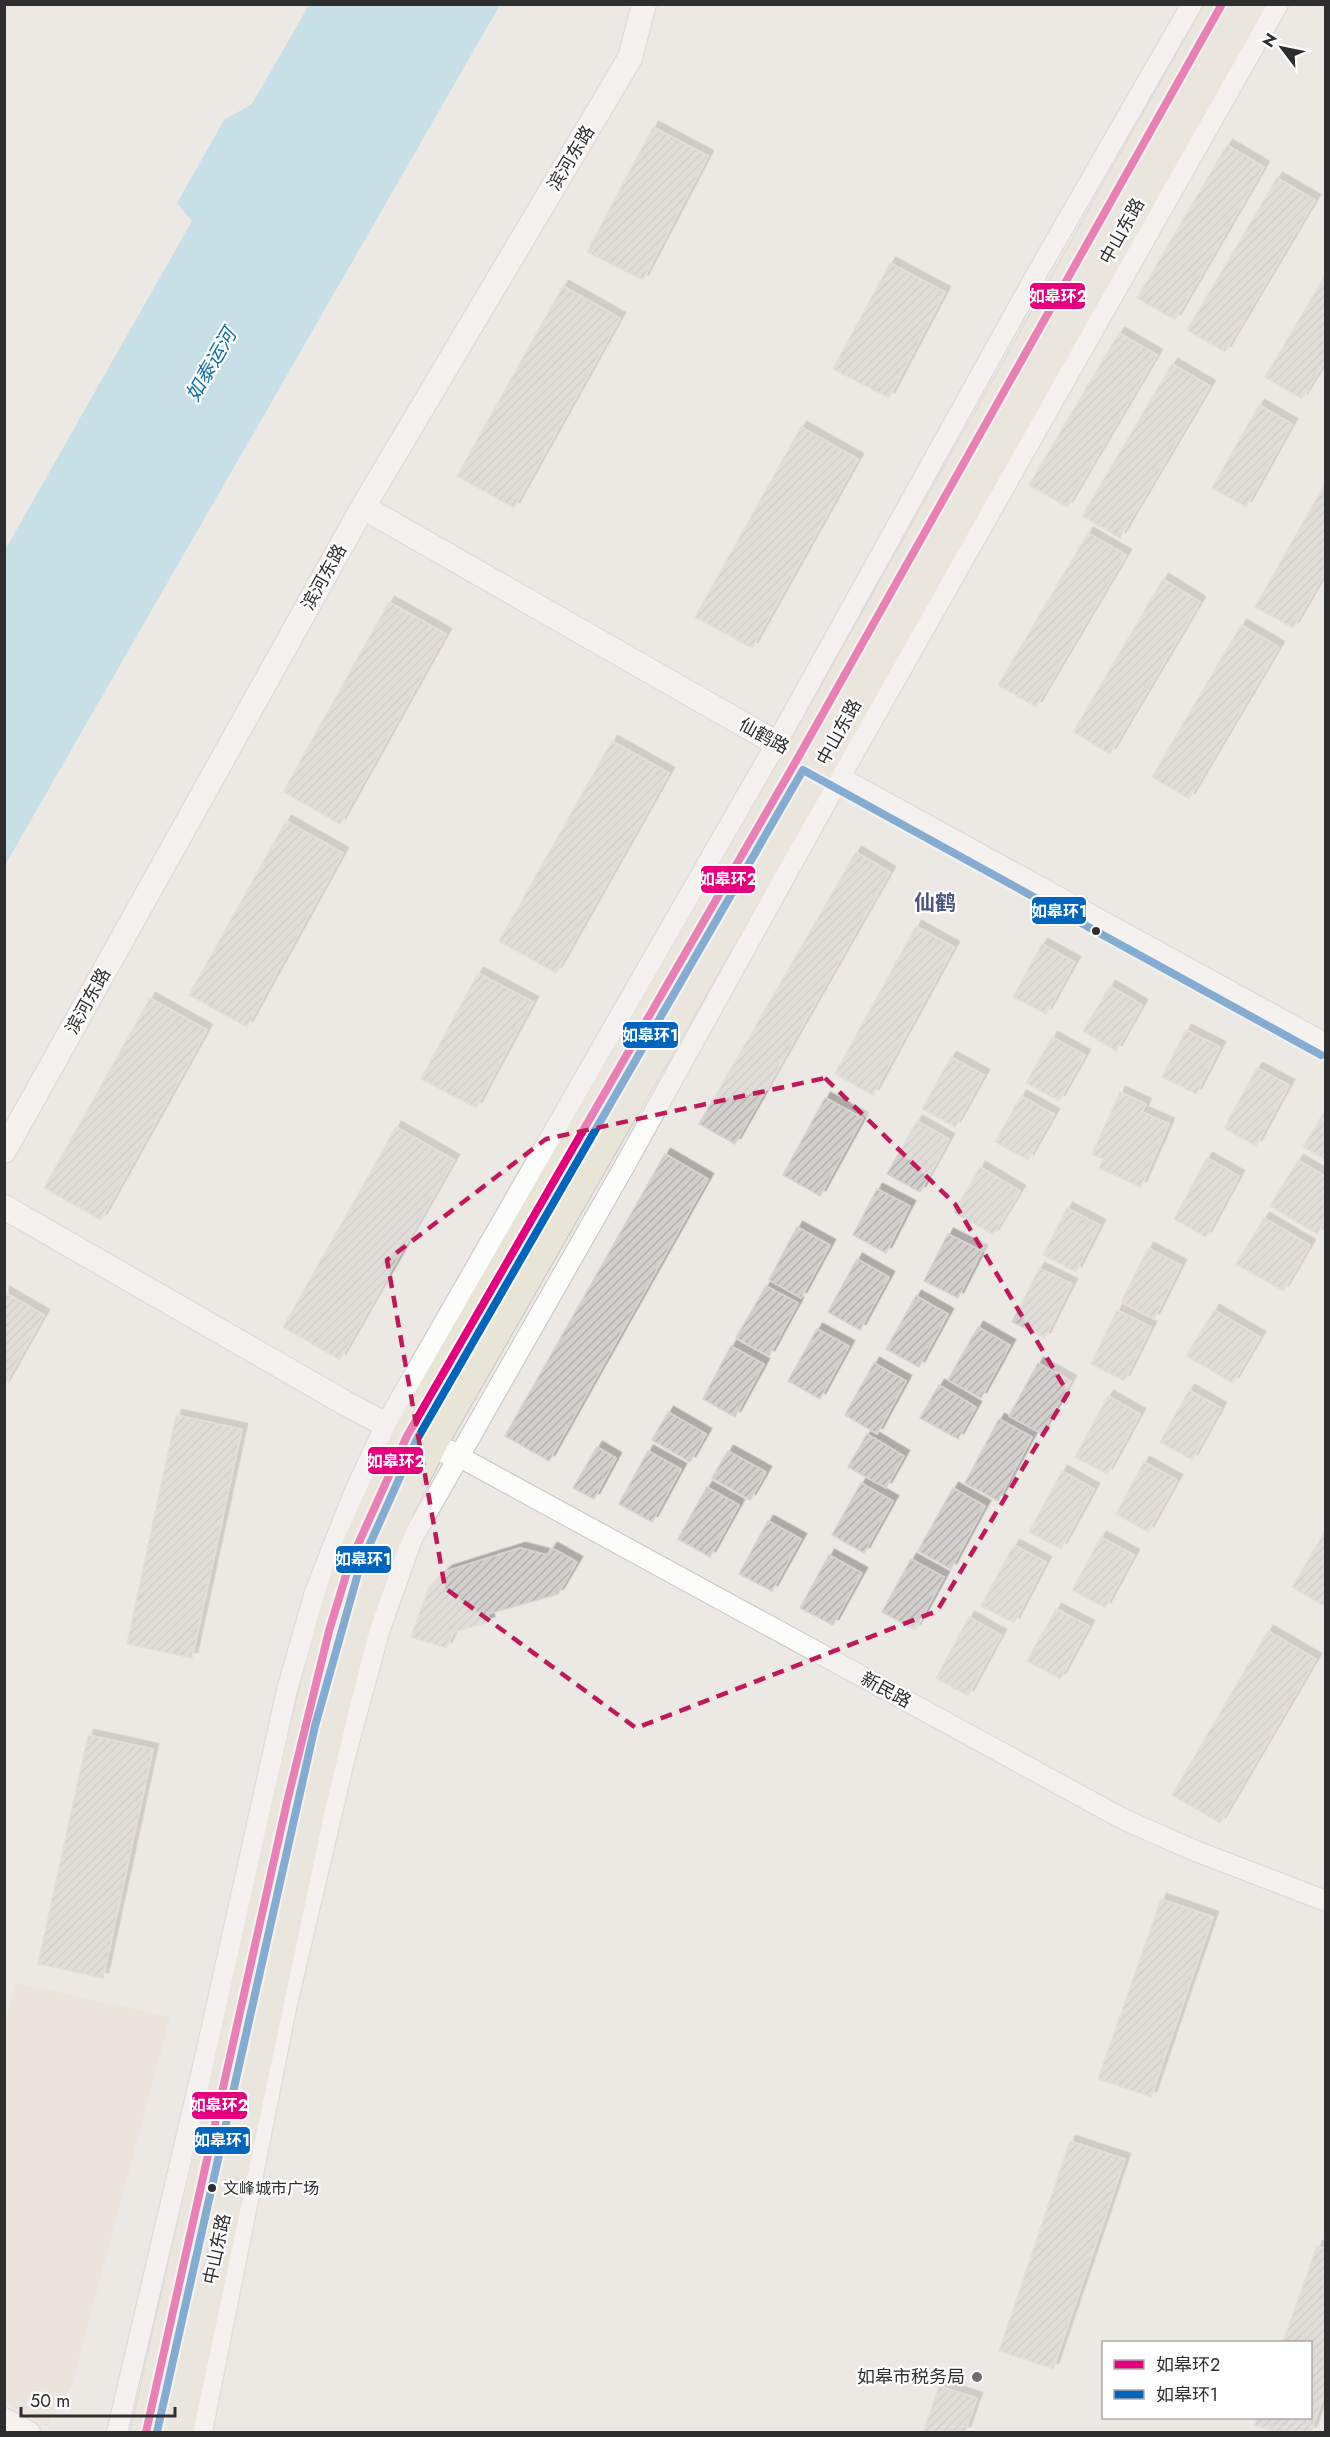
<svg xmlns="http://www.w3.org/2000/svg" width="1330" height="2437" font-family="Jost,'Noto Sans SC',sans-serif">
<defs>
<pattern id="building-hatch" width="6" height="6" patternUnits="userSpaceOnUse" patternTransform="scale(1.5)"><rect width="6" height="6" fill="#d1cecb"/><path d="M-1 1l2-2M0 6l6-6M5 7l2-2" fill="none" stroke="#b4b1af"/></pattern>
<filter id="shadow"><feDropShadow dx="5.5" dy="-5.5" stdDeviation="0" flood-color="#0004"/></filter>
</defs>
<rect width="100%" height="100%" fill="#ece8e4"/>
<path fill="#e6e0d3" d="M17,1983l153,34 -98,367 -25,42 -42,-24 -1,-381z"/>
<path fill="#99d6ec" d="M309,5h191l-495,860v-315l187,-329 -15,-18 47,-83 28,-16z"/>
<g fill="url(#building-hatch)" stroke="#d7d4d0" stroke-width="1.5" filter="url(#shadow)">
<path d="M653,127l55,29 -65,124 -56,-28z"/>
<path d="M1227,145l37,22 -89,153 -38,-22z"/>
<path d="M1277,178l38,22 -90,152 -38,-22z"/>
<path d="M890,263l55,29 -56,106 -56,-29z"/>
<path d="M1326,274v86l-24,39 -37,-22z"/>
<path d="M563,286l57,32 -106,190 -57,-32z"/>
<path d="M1119,333l38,22 -90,152 -38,-22z"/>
<path d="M1172,364l38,22 -90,152 -38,-22z"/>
<path d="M1259,405l33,19 -46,83 -34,-19z"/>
<path d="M801,427l57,32 -106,189 -57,-31z"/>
<path d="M1326,482v89l-33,57 -38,-21z"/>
<path d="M1088,533l38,22 -90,152 -38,-22z"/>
<path d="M1163,579l37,23 -90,152 -37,-22z"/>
<path d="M389,602l57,32 -106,190 -57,-32z"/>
<path d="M1241,625l38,22 -90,152 -37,-22z"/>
<path d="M612,741l57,32 -113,200 -57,-32z"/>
<path d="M286,821l57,32 -96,174 -58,-32z"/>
<path d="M856,852l34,20 -155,272 -36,-20z"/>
<path d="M916,926l38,21 -81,148 -38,-21z"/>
<path d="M1042,944l33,18 -29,52 -33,-17z"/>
<path d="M478,973l55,29 -57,106 -55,-29z"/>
<path d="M1110,986l32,19 -26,46 -33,-20z"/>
<path d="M150,998l57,32 -106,190 -57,-32z"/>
<path d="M1186,1030l34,17 -24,47 -34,-17z"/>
<path d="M1052,1037l33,18 -26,46 -33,-18z"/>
<path d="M951,1057l33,18 -29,52 -33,-18z"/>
<path d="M1257,1068l32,17 -33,61 -32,-18z"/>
<path d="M1120,1092l26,12 -4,8 27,12 -28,63 -42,-19 4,-9 -11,-5z"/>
<path d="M1021,1096l33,18 -26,46 -33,-18z"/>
<path d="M825,1098l38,20 -43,78 -37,-21z"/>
<path d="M1326,1109v51l-23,-13z"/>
<path d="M917,1121l32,18 -29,53 -33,-18z"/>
<path d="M396,1127l58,33 -114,200 -57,-33z"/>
<path d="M665,1154l43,25 -159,282 -44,-25z"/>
<path d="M1207,1158l32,18 -33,61 -32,-18z"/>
<path d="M1298,1160l28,17v42l-9,15 -47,-28z"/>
<path d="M980,1167l40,24 -27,44 -39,-23z"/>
<path d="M877,1189l33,17 -24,47 -33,-18z"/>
<path d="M1067,1208l33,17 -24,47 -33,-17z"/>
<path d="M1264,1218l46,27 -27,46 -47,-27z"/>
<path d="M797,1227l33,18 -29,53 -32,-18z"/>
<path d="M948,1234l34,17 -24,47 -34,-17z"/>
<path d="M1148,1248l33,17 -27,54 -33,-17z"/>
<path d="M857,1259l32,18 -29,53 -32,-18z"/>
<path d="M1039,1268l33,16 -27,54 -33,-16z"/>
<path d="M766,1286l32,17 -29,53 -33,-18z"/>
<path d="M4,1292l40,23 -40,71z"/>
<path d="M916,1296l32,18 -29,53 -33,-18z"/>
<path d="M1117,1310l34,17 -27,54 -33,-17z"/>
<path d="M1214,1310l46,27 -27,46 -47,-27z"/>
<path d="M978,1327l32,18 -29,53 -33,-18z"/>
<path d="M817,1329l32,17 -29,53 -32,-18z"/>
<path d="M731,1346l33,18 -29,53 -32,-18z"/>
<path d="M874,1363l32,18 -29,53 -32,-19z"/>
<path d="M1038,1363l33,18 -29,53 -33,-18z"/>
<path d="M939,1385l37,22 -18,32 -38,-21z"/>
<path d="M1189,1390l32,18 -29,52 -32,-18z"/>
<path d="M1108,1396l32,18 -33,60 -32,-17z"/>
<path d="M668,1412l38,22 -16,28 -38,-22z"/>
<path d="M176,1415l66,14 -50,229 -65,-14z"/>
<path d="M999,1419l33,18 -34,64 -33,-18z"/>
<path d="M867,1434l37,22 -18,32 -38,-21z"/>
<path d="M597,1447l19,11 -22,41 -21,-11z"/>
<path d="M648,1451l33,18 -29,53 -33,-18z"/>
<path d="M728,1451l38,21 -16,28 -38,-22z"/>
<path d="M1144,1462l33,18 -29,52 -32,-18z"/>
<path d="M1062,1471l32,18 -33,60 -32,-17z"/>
<path d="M861,1483l32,18 -29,52 -32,-18z"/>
<path d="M707,1487l32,18 -29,52 -32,-18z"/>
<path d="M953,1488l32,18 -34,63 -33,-18z"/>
<path d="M768,1521l33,18 -29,52 -33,-17z"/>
<path d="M1326,1530v77l-34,-20z"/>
<path d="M1101,1537l33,18 -29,53 -33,-18z"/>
<path d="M1014,1545l32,17 -32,61 -33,-17z"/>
<path d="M520,1548l27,7 5,-7 25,14 -19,32 -70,20 1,8 -35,10 -8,16 -35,-11 18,-50 18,-16z"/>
<path d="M829,1555l33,18 -29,52 -33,-17z"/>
<path d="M911,1559l33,18 -29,53 -33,-18z"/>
<path d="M1056,1609l33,17 -29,53 -33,-18z"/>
<path d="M969,1617l32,18 -33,61 -32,-18z"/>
<path d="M1268,1631l48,28 -96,164 -48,-28z"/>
<path d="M88,1735l65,14 -50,229 -65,-14z"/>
<path d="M1161,1899l52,18 -62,180 -53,-18z"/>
<path d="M1070,2141l55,18 -72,210 -54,-18z"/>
<path d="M1317,2246l9,3v140l-15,43h-35l-22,-7 3,-7h53v-76h-27z"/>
<path d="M939,2386l38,12 -12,34h-42z"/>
</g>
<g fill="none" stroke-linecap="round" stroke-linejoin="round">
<g stroke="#c5c4c5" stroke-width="22">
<g id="minor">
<path d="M458,1456l665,363 70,31 133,51"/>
<path d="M4,2418l26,14"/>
<path d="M117,2432l89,-379 81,-363 28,-98 39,-99 32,-69 390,-680 264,-476 152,-264"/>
<path d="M202,2432l85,-428 59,-251 33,-121 33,-93 212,-372 215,-388 439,-775"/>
</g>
</g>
<g stroke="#c5c4c5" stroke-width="26">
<g id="tertiary">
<path d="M363,507l476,272 487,267"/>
<path d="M4,1151l359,-644 267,-449 14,-54"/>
<path d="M4,1207l341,196 62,33 51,20"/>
</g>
</g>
<g stroke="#c6c5c4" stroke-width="32">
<g id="primary">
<path d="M146,2432l141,-630 42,-171 21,-69 57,-126 392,-680 423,-752"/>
<path d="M178,2432l133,-628 24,-99 20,-79 20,-60 25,-59 31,-62 388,-678 431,-763"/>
</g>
</g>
<use href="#minor" stroke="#fcfcfb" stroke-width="20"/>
<use href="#tertiary" stroke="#fcfcfb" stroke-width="24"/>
<use href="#primary" stroke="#e8e4d6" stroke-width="30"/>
<g stroke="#fff" stroke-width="12">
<path id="bus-1" d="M146,2432l141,-630 42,-171 21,-69 57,-126 392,-680 423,-752"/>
</g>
<g stroke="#fff" stroke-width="12">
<path id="bus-2" d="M157,2432l158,-706 45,-160 56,-125 387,-671 518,285"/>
</g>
<use href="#bus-1" stroke="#e5007d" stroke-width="8"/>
<use href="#bus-2" stroke="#0065bd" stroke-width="8"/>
</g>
<path d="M0 0H1330V2437H0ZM825,1078l130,126 113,189 -131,218 -301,117 -191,-140 -58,-328 159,-121z" fill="#ece8e4" fill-opacity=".55" fill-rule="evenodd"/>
<path fill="none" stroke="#c2185b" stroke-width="4.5" stroke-dasharray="12 8" stroke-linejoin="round" d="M825,1078l130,126 113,189 -131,218 -301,117 -191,-140 -58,-328 159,-121z"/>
<g fill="#2e2e2e" stroke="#fff" stroke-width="2">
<circle cx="1096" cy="931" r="5"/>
<circle cx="212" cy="2188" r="5"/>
</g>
<circle fill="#706f6e" stroke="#fff" stroke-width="2" cx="977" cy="2377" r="6"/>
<g text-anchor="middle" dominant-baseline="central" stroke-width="4.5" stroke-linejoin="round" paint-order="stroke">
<g font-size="16" fill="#2e2e2e" stroke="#fff" text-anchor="start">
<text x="223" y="2188">文峰城市广场</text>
</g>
<g font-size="18" fill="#2e2e2e" stroke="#fff">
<text transform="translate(571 158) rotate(-59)">滨河东路</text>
<text transform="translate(1122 231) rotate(-61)">中山东路</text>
<text transform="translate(324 577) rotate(-61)">滨河东路</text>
<text transform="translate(839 732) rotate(-61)">中山东路</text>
<text transform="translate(764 736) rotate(29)">仙鹤路</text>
<text transform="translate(88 1001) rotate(-61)">滨河东路</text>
<text transform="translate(886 1690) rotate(29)">新民路</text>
<text transform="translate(217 2249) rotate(-78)">中山东路</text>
</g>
<g font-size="18" fill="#2e2e2e" stroke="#fff" text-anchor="end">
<text x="965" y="2377">如皋市税务局</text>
</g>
<g font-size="20" font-style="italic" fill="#0d6fa3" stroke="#fff">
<text transform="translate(211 365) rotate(-60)">如泰运河</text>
</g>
<g font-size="21" font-weight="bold" fill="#4d5680" stroke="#fff">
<text x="935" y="903">仙鹤</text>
</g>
</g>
<g stroke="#fff" stroke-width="2">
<rect x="1029" y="282" width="57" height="28" rx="6" fill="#e5007d"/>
<rect x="700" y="865" width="56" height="29" rx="6" fill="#e5007d"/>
<rect x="1031" y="896" width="56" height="29" rx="6" fill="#0065bd"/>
<rect x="622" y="1021" width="57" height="28" rx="6" fill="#0065bd"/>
<rect x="367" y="1446" width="57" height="29" rx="6" fill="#e5007d"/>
<rect x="335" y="1545" width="57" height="29" rx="6" fill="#0065bd"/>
<rect x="191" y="2091" width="57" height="29" rx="6" fill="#e5007d"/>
<rect x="194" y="2126" width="57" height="29" rx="6" fill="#0065bd"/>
</g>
<g font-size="16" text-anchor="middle" font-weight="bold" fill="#fff">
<text x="1058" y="302">如皋环2</text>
<text x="728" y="885">如皋环2</text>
<text x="1059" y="917">如皋环1</text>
<text x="650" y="1041">如皋环1</text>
<text x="396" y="1467">如皋环2</text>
<text x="363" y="1565">如皋环1</text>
<text x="219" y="2111">如皋环2</text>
<text x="222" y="2146">如皋环1</text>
</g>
<rect width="1330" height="2437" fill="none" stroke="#2e2e2e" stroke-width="12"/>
<rect x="1102" y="2341" width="210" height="78" fill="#ffffff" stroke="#ababab" stroke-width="1.5"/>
<rect x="1114" y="2360" width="30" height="9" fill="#e5007d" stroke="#ababab" stroke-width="1.5"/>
<text x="1156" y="2371" font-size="18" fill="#2e2e2e">如皋环2</text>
<rect x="1114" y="2390" width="30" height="9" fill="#0065bd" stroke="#ababab" stroke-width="1.5"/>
<text x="1156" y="2401" font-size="18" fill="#2e2e2e">如皋环1</text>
<g transform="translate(1282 48) rotate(302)" stroke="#ffffff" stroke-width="4.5" paint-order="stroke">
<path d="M0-4.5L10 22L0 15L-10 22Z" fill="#2e2e2e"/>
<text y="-9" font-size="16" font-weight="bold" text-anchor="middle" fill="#2e2e2e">N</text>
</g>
<path d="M21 2407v9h154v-9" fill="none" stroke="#2e2e2e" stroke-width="3"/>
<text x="30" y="2407" font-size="18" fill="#2e2e2e" stroke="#ffffff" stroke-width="4.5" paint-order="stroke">50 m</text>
</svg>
